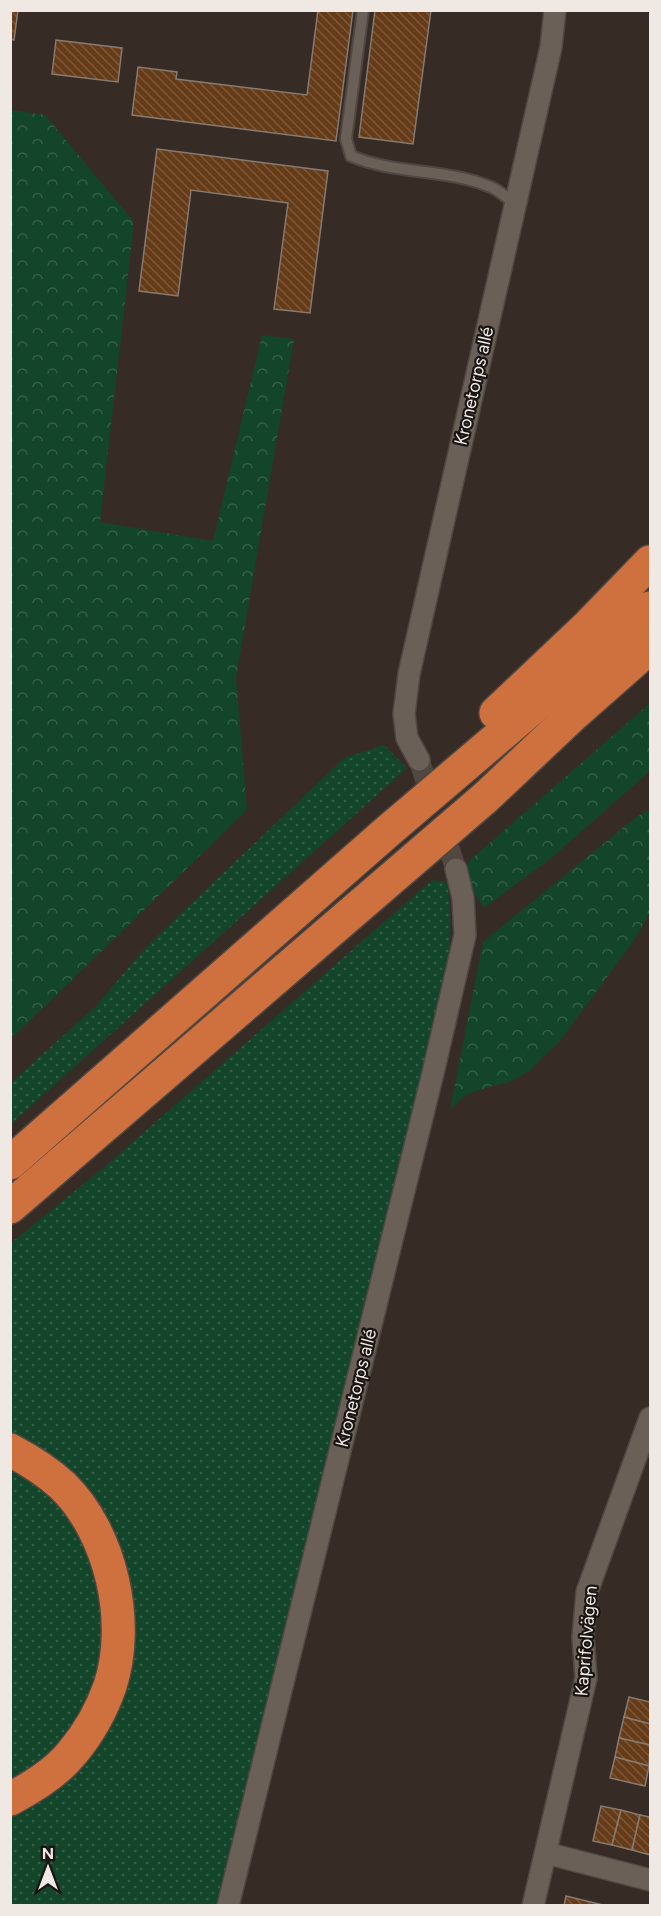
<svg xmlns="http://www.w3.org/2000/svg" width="661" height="1916" font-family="Figtree,sans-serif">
<defs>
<pattern id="grass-dots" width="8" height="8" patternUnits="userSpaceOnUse" patternTransform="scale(1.5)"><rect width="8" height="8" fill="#124529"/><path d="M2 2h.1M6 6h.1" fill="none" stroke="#356048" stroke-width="1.8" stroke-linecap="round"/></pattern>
<pattern id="forest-crowns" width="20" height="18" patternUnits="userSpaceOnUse" patternTransform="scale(1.5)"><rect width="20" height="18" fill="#124529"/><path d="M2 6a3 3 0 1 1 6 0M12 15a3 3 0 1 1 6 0" fill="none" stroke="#356048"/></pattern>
<pattern id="building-back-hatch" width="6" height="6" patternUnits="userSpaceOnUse" patternTransform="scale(1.5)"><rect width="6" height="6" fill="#663b17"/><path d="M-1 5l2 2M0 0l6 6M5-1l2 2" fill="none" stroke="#7c5739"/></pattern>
</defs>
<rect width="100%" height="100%" fill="#362c25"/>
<g fill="url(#grass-dots)">
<path d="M384,745l23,23 -396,356v-41l86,-78 50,-59 197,-188z"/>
<path d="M432,880l15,3c5,30 4,57 0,87l-229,935h-207l-1,-92 48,-31 71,-178 -118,-168v-193l91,-74z"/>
<path d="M11,1462l41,29 35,47 21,90 -14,62 -32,55 -51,43z"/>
</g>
<g fill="url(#forest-crowns)">
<path d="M11,110l34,5 89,107 -34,300 113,19 49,-206 32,4 -58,339 11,132 -236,229z"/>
<path d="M650,703v68l-101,89 -65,48 -16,-24v-22z"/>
<path d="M650,809v103l-17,30 -74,100 -30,29 -19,11 -22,5 -22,8 -16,15 33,-168 152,-124z"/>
</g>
<g fill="url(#building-back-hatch)" stroke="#867a72" stroke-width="1.5">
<path d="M10,10h8l-4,30 -4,-1z"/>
<path d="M318,10h35l-17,131 -204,-26 6,-48 39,5 -1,7 131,16z"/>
<path d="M375,10h56l-18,134 -54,-7z"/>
<path d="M56,40l66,8 -4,34 -66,-8z"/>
<path d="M157,149l171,22 -18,142 -36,-4 14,-106 -97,-13 -13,106 -39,-5z"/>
<path d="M629,1697l21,5v22l-26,-7z"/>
<path d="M624,1717l26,7v21l-31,-7z"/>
<path d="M619,1738l31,7 -1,21 -34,-9z"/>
<path d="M615,1757l34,9 -4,20 -35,-8z"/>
<path d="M601,1806l20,4 -9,35 -19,-4z"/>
<path d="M621,1810l19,5 -8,35 -20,-5z"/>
<path d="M640,1815l10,2v38l-18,-5z"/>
<path d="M566,1896l41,10h-43z"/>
</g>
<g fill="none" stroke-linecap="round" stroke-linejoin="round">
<path stroke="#524842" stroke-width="21" stroke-dasharray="21 10" stroke-linecap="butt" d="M419,760l37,109"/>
<g stroke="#4f4741" stroke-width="14">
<path id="service" d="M363,10l-17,129 5,17c45,19 97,12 142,32 8,4 15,11 23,16"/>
</g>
<g stroke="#4f4741" stroke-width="24">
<g id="minor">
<path d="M419,760l-12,-22 -3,-24 5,-40 142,-627 4,-37"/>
<path d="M546,1853l104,27"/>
<path d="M228,1906l205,-833 32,-138 -2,-37 -7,-29"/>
<path d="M533,1906l53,-228 -3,-41 4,-45 63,-174"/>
</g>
</g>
<g stroke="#4f4741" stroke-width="36">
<g id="motorway">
<path d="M496,713l92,-87 62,-64"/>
<path d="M10,1163l378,-332 262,-223"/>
<path d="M10,1207l476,-410 88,-83 76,-67"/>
<path d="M10,1450c19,10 37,21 53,36 48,47 68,136 47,200 -8,23 -22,48 -38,67 -16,20 -39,34 -62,46"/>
</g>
</g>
<use href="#service" stroke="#6b6058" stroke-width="10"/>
<use href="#minor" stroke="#6b6058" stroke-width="21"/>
<use href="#motorway" stroke="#ce713f" stroke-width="33"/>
</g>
<g text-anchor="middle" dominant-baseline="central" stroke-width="4.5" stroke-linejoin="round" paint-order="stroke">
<g font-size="18" fill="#efe8e3" stroke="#1a1512">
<text transform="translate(474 386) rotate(-77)">Kronetorps allé</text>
<text transform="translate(356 1388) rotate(-76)">Kronetorps allé</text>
<text transform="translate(586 1641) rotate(-85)">Kaprifolvägen</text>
</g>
</g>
<rect width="661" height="1916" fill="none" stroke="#efe8e3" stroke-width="24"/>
<g transform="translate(48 1868)" stroke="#1a1512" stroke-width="4.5" paint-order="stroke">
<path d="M0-4.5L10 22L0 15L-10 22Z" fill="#efe8e3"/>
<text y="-9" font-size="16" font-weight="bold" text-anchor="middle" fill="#efe8e3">N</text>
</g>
</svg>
